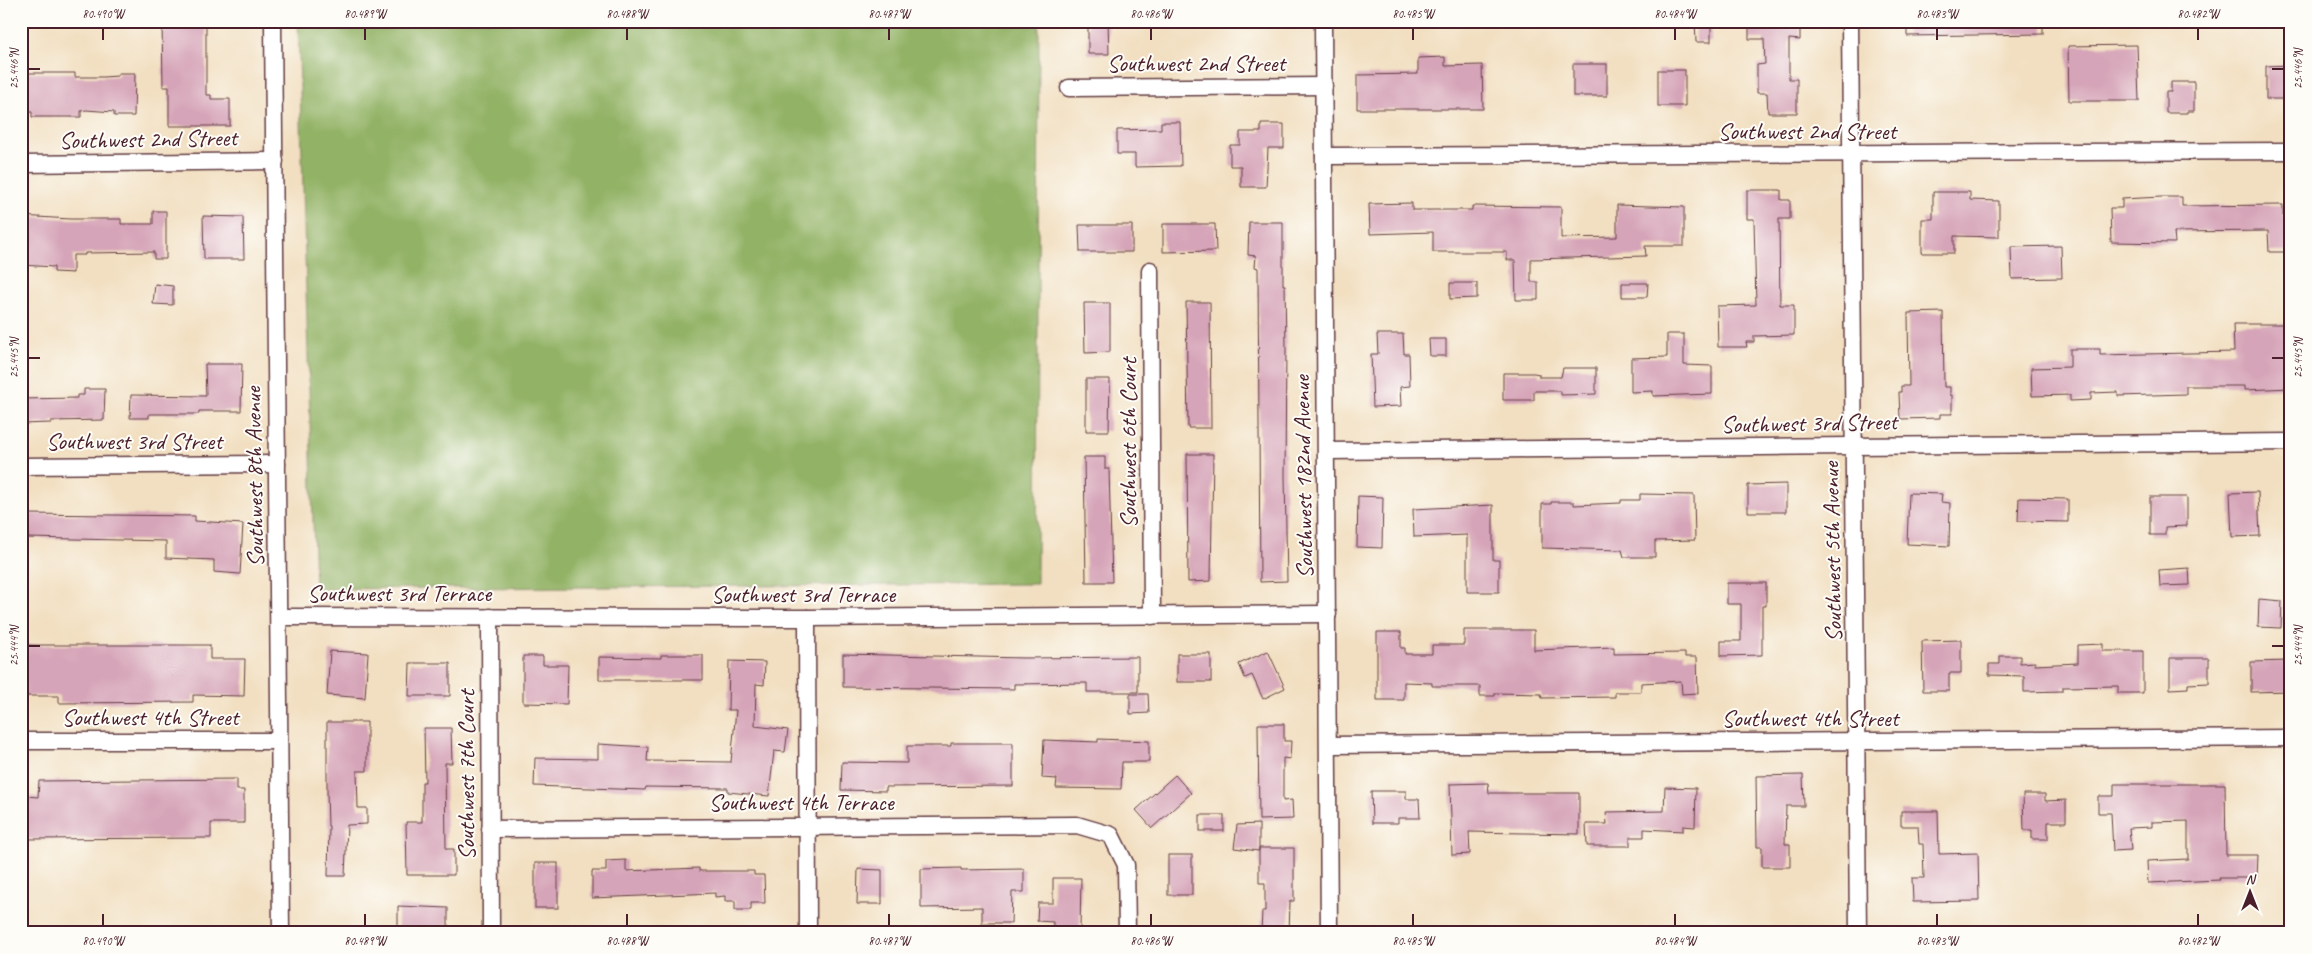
<svg xmlns="http://www.w3.org/2000/svg" width="2312" height="954" font-family="Caveat,sans-serif">
<rect width="100%" height="100%" fill="#fdfcf7"/>
<filter id="ink" filterUnits="userSpaceOnUse"><feTurbulence type="fractalNoise" baseFrequency=".02" numOctaves="2"/><feDisplacementMap in="SourceGraphic" scale="10" xChannelSelector="R" yChannelSelector="G"/><feConvolveMatrix kernelMatrix="1 2 1 2 8 2 1 2 1" color-interpolation-filters="sRGB"/></filter>
<filter id="wash" filterUnits="userSpaceOnUse"><feTurbulence type="fractalNoise" baseFrequency=".0096" numOctaves="4" result="noise"/><feDisplacementMap in="SourceGraphic" scale="20" xChannelSelector="R" yChannelSelector="G"/><feGaussianBlur stdDeviation="1.12" result="paint"/><feColorMatrix in="noise" values="0 0 0 0 0 0 0 0 0 0 0 0 0 0 0 0 0 1.4 0 .05"/><feComposite in="paint" operator="in"/></filter>
<g filter="url(#wash)">
<rect width="100%" height="100%" fill="#f2dfc1"/>
<path fill="#92b265" stroke="#6e6848" d="M298,21h741l-2,563 -722,5z"/>
<g id="blocks">
<g fill="#d6a4b8">
<path d="M162,21h44v74h5v4h19v27h-61v-39h-6z"/>
<path d="M1088,21h20l1,33h-21z"/>
<path d="M1695,21h16v21h-15z"/>
<path d="M1749,21h51v19l-11,-1v40h8v34h-29l-1,-20h-10v-28l8,-1 -1,-25h-15z"/>
<path d="M1907,21h136v13l-136,2z"/>
<path d="M2137,45l2,56h-70l-1,-55z"/>
<path d="M1445,57v9l37,-1 1,44h-126v-34l61,-1v-16z"/>
<rect x="1573" y="64" width="34" height="32"/>
<path d="M2291,65v34h-25v-33z"/>
<rect x="1658" y="70" width="27" height="36"/>
<path d="M21,73h54v4h28l15,-1v-3h17l-1,43h-20v-4l-28,-2 -5,1v6h-49v-5h-7v-3h-4z"/>
<path d="M2171,82h23v29h-7v2h-21v-21h5z"/>
<path d="M1161,122h19l1,44 -46,1v-13h-18v-24l44,-1z"/>
<path d="M1261,124h23v24h-16l-2,39h-25v-21h-11v-21h10v-13h21z"/>
<path d="M1747,190h34v10h9v19h-11l1,86h14v30l-40,1v6h-8l1,5h-29l-1,-41 39,-1 -2,-86h-7z"/>
<path d="M1933,192h37v8l29,1v36l-45,-1v17h-32v-34h11z"/>
<path d="M2161,197h21v9l101,-1v11h8l-2,36h-20l-1,-21 -94,1 1,11 -64,-1 -1,-34h12v-9z"/>
<path d="M1412,203v7h60v-4l89,1v31l56,-1v-32l67,2v39h-39l1,10 -115,3v23h7v18h-22l-1,-40h-8v-8h-74v-20l-63,2 -1,-30z"/>
<path d="M153,211h13v48h-12v-7l-69,1v2h-12v18l-19,-1v-5l-33,-2v-49l49,3h51v5h32z"/>
<path d="M203,216l40,1 1,42h-40z"/>
<path d="M1249,222h34v63h2l1,63 -1,128 2,105 -27,1 -2,-314 -3,-1 1,-11 -8,-1z"/>
<path d="M1163,224h52l1,27 -53,1z"/>
<path d="M1079,225h53v27h-52z"/>
<path d="M2061,246l1,32 -50,1 -1,-32z"/>
<path d="M1450,283h27v15l-27,1z"/>
<path d="M1622,283h26l-1,14h-25z"/>
<path d="M155,284l18,2v19l-20,-1z"/>
<path d="M1186,302h24l1,126h-23z"/>
<path d="M1084,303h26v49l-25,1z"/>
<path d="M1943,312l1,75h6v8h2v19h-12v4l-40,1 -1,-27h2v-6h8l-1,-73z"/>
<path d="M2233,324h58v64l-46,2v-4h-59v8l-68,2v-4l-27,1v7l-21,1v-6l-38,1 -1,-28 39,-1v-18h30v6l134,-3z"/>
<path d="M1377,334h26l1,20h5l1,32 -10,1 1,19 -28,1 -2,-53h7z"/>
<path d="M1667,334h17v31l28,1v28l-59,2v-5l-22,1v-34l36,-1z"/>
<path d="M1429,339h17v17h-16z"/>
<path d="M205,364h37l-1,47h-42v3h-50v4h-19l1,-23 75,1z"/>
<path d="M1563,368h33v26l-35,1v-4h-27v9h-31v-27h31l5,1v3h22z"/>
<path d="M1086,379h24l-1,52h-23z"/>
<path d="M84,389h21l-1,31 -53,1v2l-30,1v-25l56,-1v-3h7z"/>
<path d="M1187,454h26l-2,127 -23,1z"/>
<path d="M1084,457h21v12h4l3,113h-26z"/>
<path d="M1786,484v28h-38v-27z"/>
<path d="M2258,492l2,44 -28,1 -2,-44z"/>
<path d="M1909,493l33,1 -1,8 9,1 -1,43 -42,-2z"/>
<path d="M1640,494l54,1 1,45 -40,1v16h-31l-2,-7 -80,-2v-44h9v-2h23v3l47,-2v-3h19z"/>
<path d="M1358,496l25,1 -1,51 -25,-1z"/>
<path d="M2150,497h37v29l-22,1v8h-15z"/>
<path d="M2019,498l49,1v23l-50,-1z"/>
<path d="M1493,505v55h6v32h-32v-57l-53,2 -1,-28z"/>
<path d="M28,514l167,2v5l48,3 -3,50 -26,-2v-12l-48,-2v-17l-138,-3z"/>
<path d="M2189,568l1,17 -30,1 -1,-16z"/>
<path d="M1727,583h39v23h-4v49l-41,1v-15h20v-37h-14z"/>
<path d="M2259,599l23,2 -1,27 -23,-1z"/>
<path d="M1464,630h70v20l80,-3v7l71,-1v4h12l1,36 -16,1 -1,-13 -40,2v9h-26v5l-73,1 -1,-4 -46,-1v3h-15v-10h-48v-3l-28,-1v18h-27v-68h24v16h4v6h27v-9h32z"/>
<path d="M1961,640v33h-12v18h-26l-1,-50z"/>
<path d="M2103,644v7h40v42h-25v-7l-55,1v4l-39,1v-16l-35,-1v-11h11v-8h20v7l15,-1v3l43,-2v-18z"/>
<path d="M21,645h189v14h35l-1,37 -51,-1v7l-134,1v-7h-38z"/>
<path d="M330,651l38,2 -3,45 -38,-3z"/>
<path d="M1268,651l17,37 -22,11 -11,-24 -7,3 -6,-14z"/>
<path d="M843,654l181,4 114,-1v35h-51v-9l-73,1v5l-171,-2z"/>
<rect x="1177" y="654" width="34" height="28"/>
<path d="M661,655h42v25h-104v-23l62,1z"/>
<path d="M523,656h20v9h25l-1,39 -44,-1z"/>
<path d="M2170,658h39v25l-21,1v4l-18,1z"/>
<path d="M729,661l36,1 -1,23 -8,-1 -1,42 33,4 -3,22 -11,-1 -5,45 -41,-4v-4l-82,-1 -1,3 -111,-4 1,-28 63,1v-15l50,3 -1,14 84,1 5,-52h-8z"/>
<path d="M2290,661v30l-39,1v-30z"/>
<path d="M410,663h40v33h-41z"/>
<path d="M1130,694h18l1,19 -19,1z"/>
<path d="M327,722h40v49h-10l1,37h9v16l-20,1 -2,51h-17l1,-50h-1l-1,-35z"/>
<path d="M1258,724h26v17h7l-1,18 -7,-1v43l9,-1 1,19 -34,1z"/>
<path d="M424,728h27l1,35h-7l1,86h8v26h-47l-1,-53h16v-40h3z"/>
<path d="M1098,739l51,2v21h-27l-1,27 -65,-1 1,-9 -15,-1 2,-38 54,2z"/>
<path d="M951,743h62v43l-127,1v4l-45,-1 1,-28 65,1v-17h44z"/>
<path d="M1175,775l16,18 -39,35 -16,-18z"/>
<path d="M1803,775l1,31h-18l-1,38h5v23h-28v-20h-5l-1,-71z"/>
<path d="M237,779v11h7v33h-33v15l-188,1 2,-43 13,1 1,-16z"/>
<path d="M1488,783l1,10h90v41l-110,-2 1,22 -18,1 -2,-71z"/>
<path d="M2114,784h111l1,71h32l-1,23h-38l1,2 -72,3 -1,-22 41,-2v-38l-36,1v5l-23,1 2,22 -18,1 -2,-38h-13v-17h16z"/>
<path d="M1665,787l31,1 -1,39 -12,-1v5l-39,-2v8h-14v9h-43l-1,-22h21l-1,-12 58,-1z"/>
<path d="M1371,791h35v8h13l1,19h-22v5h-26z"/>
<path d="M2023,794h22v7l21,-1v22h-18v17h-16v-9h-8z"/>
<path d="M1901,811h37l1,43 39,-1 1,48 -66,1 -1,-24h12l-1,-34h-4l-1,-18h-17z"/>
<rect x="1200" y="815" width="24" height="16"/>
<path d="M1259,824v27l-25,-3 3,-23z"/>
<path d="M1259,848h35v53h-4l-1,32h-28l1,-22h3v-28h-6z"/>
<rect x="1168" y="855" width="24" height="40"/>
<path d="M626,860v11l73,-3v3h55v4h10l1,28h-14v7h-16v-9h-10v-5l-10,1v-4l-123,5v-27h14v-10z"/>
<rect x="535" y="863" width="23" height="45"/>
<path d="M961,868v2l63,-1v23h-12l-1,31h-29v-16l-61,1v-39z"/>
<path d="M858,869l24,1v34h-25z"/>
<path d="M1053,878h28l-1,51h-27v-7l-16,-1 1,-18h15z"/>
<path d="M398,906l50,2v25h-50z"/>
</g>
</g>
</g>
<g filter="url(#ink)">
<use href="#blocks" fill-opacity="0" stroke="#633c42" stroke-width="1"/>
<g fill="none" stroke-linecap="round" stroke-linejoin="round">
<g stroke="#633c42" stroke-width="19">
<g id="minor">
<path d="M273,21l8,912"/>
<path d="M1323,21l6,912"/>
<path d="M1850,21l8,912"/>
<path d="M1069,88l255,-2"/>
<path d="M1324,156l967,-5"/>
<path d="M21,164l254,-3"/>
<path d="M1150,270l2,346"/>
<path d="M1327,451l964,-9"/>
<path d="M21,466l256,-2"/>
<path d="M279,617l528,1 521,-4"/>
<path d="M490,617l1,316"/>
<path d="M807,618l1,315"/>
<path d="M21,741h258"/>
<path d="M1329,745l962,-7"/>
<path d="M490,829l587,-4 34,10 15,30 1,68"/>
</g>
</g>
<use href="#minor" stroke="#fff" stroke-width="16"/>
</g>
</g>
<path fill="none" stroke="#4a1f2b" stroke-width="2" d="M103,28v12M365,28v12M627,28v12M889,28v12M1151,28v12M1413,28v12M1675,28v12M1937,28v12M2198,28v12M28,69h12M2272,69h12M28,358h12M2272,358h12M28,646h12M2272,646h12M103,914v12M365,914v12M627,914v12M889,914v12M1151,914v12M1413,914v12M1675,914v12M1937,914v12M2198,914v12"/>
<g text-anchor="middle" dominant-baseline="central" stroke-width="4" stroke-linejoin="round" paint-order="stroke">
<g font-size="24" fill="#4a1f2b" stroke="#fdfcf7">
<text x="1196" y="63">Southwest 2nd Street</text>
<text x="1807" y="131">Southwest 2nd Street</text>
<text transform="translate(148 139) rotate(-1)">Southwest 2nd Street</text>
<text transform="translate(1809 423) rotate(-1)">Southwest 3rd Street</text>
<text x="134" y="441">Southwest 3rd Street</text>
<text transform="translate(1128 443) rotate(-90)">Southwest 6th Court</text>
<text transform="translate(254 477) rotate(-91)">Southwest 8th Avenue</text>
<text transform="translate(1303 477) rotate(-91)">Southwest 182nd Avenue</text>
<text transform="translate(1832 552) rotate(-91)">Southwest 5th Avenue</text>
<text x="399" y="593">Southwest 3rd Terrace</text>
<text x="803" y="594">Southwest 3rd Terrace</text>
<text x="150" y="717">Southwest 4th Street</text>
<text x="1810" y="718">Southwest 4th Street</text>
<text transform="translate(466 775) rotate(-90)">Southwest 7th Court</text>
<text x="801" y="802">Southwest 4th Terrace</text>
</g>
</g>
<rect width="2312" height="954" fill="none" stroke="#fdfcf7" stroke-width="55"/>
<g transform="translate(2250 892)" stroke="#fdfcf7" stroke-width="4" paint-order="stroke">
<path d="M0-4L9 19L0 12L-9 19Z" fill="#4a1f2b"/>
<text y="-8" font-size="14" font-weight="bold" text-anchor="middle" fill="#4a1f2b">N</text>
</g>
<rect x="28" y="28" width="2256" height="898" fill="none" stroke="#4a1f2b" stroke-width="2"/>
<g font-size="12" text-anchor="middle" fill="#4a1f2b">
<text x="103" y="18">80.490°W</text>
<text x="365" y="18">80.489°W</text>
<text x="627" y="18">80.488°W</text>
<text x="889" y="18">80.487°W</text>
<text x="1151" y="18">80.486°W</text>
<text x="1413" y="18">80.485°W</text>
<text x="1675" y="18">80.484°W</text>
<text x="1937" y="18">80.483°W</text>
<text x="2198" y="18">80.482°W</text>
<text transform="translate(14 69) rotate(-90)" y="4">25.446°N</text>
<text transform="translate(2298 69) rotate(-90)" y="4">25.446°N</text>
<text transform="translate(14 358) rotate(-90)" y="4">25.445°N</text>
<text transform="translate(2298 358) rotate(-90)" y="4">25.445°N</text>
<text transform="translate(14 646) rotate(-90)" y="4">25.444°N</text>
<text transform="translate(2298 646) rotate(-90)" y="4">25.444°N</text>
<text x="103" y="945">80.490°W</text>
<text x="365" y="945">80.489°W</text>
<text x="627" y="945">80.488°W</text>
<text x="889" y="945">80.487°W</text>
<text x="1151" y="945">80.486°W</text>
<text x="1413" y="945">80.485°W</text>
<text x="1675" y="945">80.484°W</text>
<text x="1937" y="945">80.483°W</text>
<text x="2198" y="945">80.482°W</text>
</g>
</svg>
